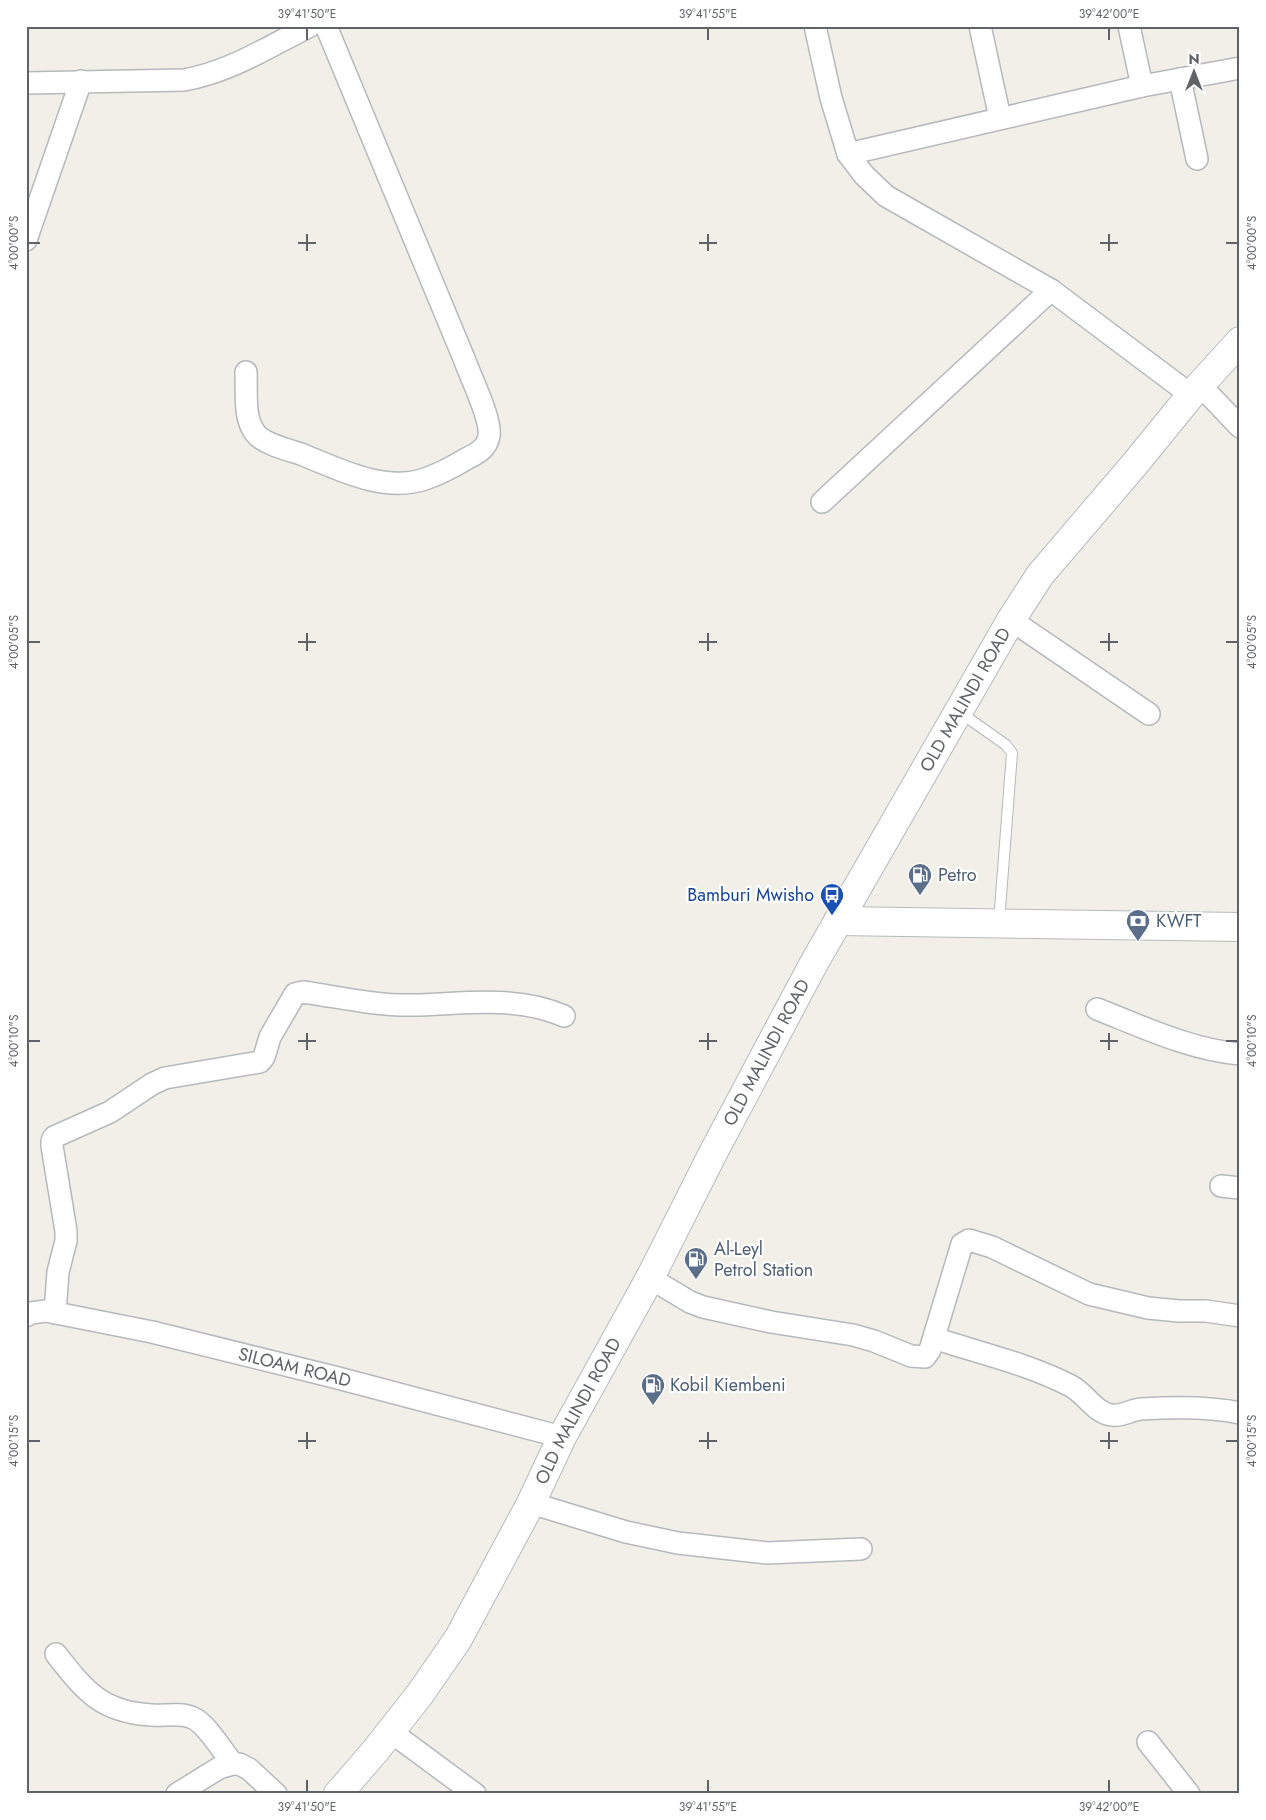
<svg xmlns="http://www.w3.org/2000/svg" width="1266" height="1820" font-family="Jost,sans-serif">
<rect width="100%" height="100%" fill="#f1efe8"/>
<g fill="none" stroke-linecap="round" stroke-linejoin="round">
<g stroke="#b5b8bc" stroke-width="12">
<path id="lane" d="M958,711l48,34 6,8 -13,169"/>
</g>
<g stroke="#b5b8bc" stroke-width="24">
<g id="street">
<path d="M815,26l16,72 17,56 16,21 22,21 165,94 140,105"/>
<path d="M980,26l20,92"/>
<path d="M1129,26l13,60"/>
<path d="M1180,79l17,80"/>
<path d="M26,83l158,-3c46,-8 84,-33 126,-54"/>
<path d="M848,154l294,-68 98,-18"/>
<path d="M26,240l55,-159"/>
<path d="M246,372c1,19 -3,47 10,62 8,10 33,16 45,20 37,15 83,39 124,25 14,-5 28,-12 41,-20 10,-5 21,-10 23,-23 3,-16 -18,-58 -24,-75l-139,-335"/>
<path d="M1200,385l40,42"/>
<path d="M822,502l229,-212"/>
<path d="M1011,620l138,94"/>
<path d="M1097,1009c46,18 94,41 143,45"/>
<path d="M1221,1186l19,2"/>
<path d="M650,1278l40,24 13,5 68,15 82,13 21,6 37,15 14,1 5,-7 32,-106 7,-4 23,7 97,47 59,14 31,3h27l34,5"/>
<path d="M55,1313l3,-41 8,-31v-10l-14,-85v-5l2,-4 56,-25 42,-28 13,-6 95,-16 4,-5 6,-20 25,-43 8,-2c36,5 74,14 110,13 51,-1 103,-10 151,11"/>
<path id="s1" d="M26,1316l5,-3 15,-2 106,21 182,45 228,60"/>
<path d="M934,1338c45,15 95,26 137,48 15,8 23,26 40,29 11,2 19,-5 30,-6 32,-2 67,-3 99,4"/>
<path d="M531,1503l95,29 52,11 89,10 94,-4"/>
<path d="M56,1654c29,37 45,58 95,61 13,1 30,-3 42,3 14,6 30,34 40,46"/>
<path d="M391,1732l84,62"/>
<path d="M1148,1742l41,52"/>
<path d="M177,1794l42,-26 14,-4h6l10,5 27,25"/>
</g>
</g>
<g stroke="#b6babf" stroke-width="30">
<g id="secondary">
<path d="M838,921l402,6"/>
<path id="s2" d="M338,1794l38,-44 44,-56 38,-55 73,-136 31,-66 88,-159 63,-125 101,-190 197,-343 29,-45 94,-110 57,-70 49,-54"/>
</g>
</g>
<use href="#lane" stroke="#fff" stroke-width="10"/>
<use href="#street" stroke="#fff" stroke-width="21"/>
<use href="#secondary" stroke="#fff" stroke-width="28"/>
</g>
<path fill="none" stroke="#5f6368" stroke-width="2" d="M307,28v12M708,28v12M1109,28v12M307,234v17M708,234v17M1109,234v17M28,243h12M298,243h18M699,243h18M1100,243h18M1226,243h12M307,633v18M708,633v18M1109,633v18M28,642h12M298,642h18M699,642h18M1100,642h18M1226,642h12M307,1033v17M708,1033v17M1109,1033v17M28,1041h12M298,1041h18M699,1041h18M1100,1041h18M1226,1041h12M307,1432v17M708,1432v17M1109,1432v17M28,1441h12M298,1441h18M699,1441h18M1100,1441h18M1226,1441h12M307,1780v12M708,1780v12M1109,1780v12"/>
<defs>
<g id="fuel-pin" transform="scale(1.25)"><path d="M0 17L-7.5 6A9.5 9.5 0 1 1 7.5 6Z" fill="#5c6f8a" stroke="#fff"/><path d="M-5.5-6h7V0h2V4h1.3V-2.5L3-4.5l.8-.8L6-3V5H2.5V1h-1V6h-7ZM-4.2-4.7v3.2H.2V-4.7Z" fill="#fff"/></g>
<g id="bus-pin" transform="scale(1.25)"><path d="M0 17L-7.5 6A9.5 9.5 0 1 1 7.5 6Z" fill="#1a4fb4" stroke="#fff"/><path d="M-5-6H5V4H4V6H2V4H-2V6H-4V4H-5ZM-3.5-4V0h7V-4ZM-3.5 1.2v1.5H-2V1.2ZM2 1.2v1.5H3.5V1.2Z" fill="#fff"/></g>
<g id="bank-pin" transform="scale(1.25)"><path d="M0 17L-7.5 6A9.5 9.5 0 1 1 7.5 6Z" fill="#5c6f8a" stroke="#fff"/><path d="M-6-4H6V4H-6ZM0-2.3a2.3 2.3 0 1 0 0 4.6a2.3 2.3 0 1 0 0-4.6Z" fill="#fff"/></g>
</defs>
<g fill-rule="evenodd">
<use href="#fuel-pin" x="920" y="875"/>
<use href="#bus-pin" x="832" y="895"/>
<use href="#bank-pin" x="1138" y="921"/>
<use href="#fuel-pin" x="696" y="1259"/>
<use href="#fuel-pin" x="653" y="1385"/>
</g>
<g text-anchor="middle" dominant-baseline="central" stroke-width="4.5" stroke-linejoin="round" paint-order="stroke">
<g font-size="18" fill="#5f6368" stroke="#fff">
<text stroke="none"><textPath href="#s2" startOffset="1264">OLD MALINDI ROAD</textPath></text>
<text stroke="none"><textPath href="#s2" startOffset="859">OLD MALINDI ROAD</textPath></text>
<text stroke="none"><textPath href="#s1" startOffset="276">SILOAM ROAD</textPath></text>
<text stroke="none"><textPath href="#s2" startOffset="454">OLD MALINDI ROAD</textPath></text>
</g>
<g font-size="18" fill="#4e5e75" stroke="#fff" text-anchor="start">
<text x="938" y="875">Petro</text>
<text x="1156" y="921">KWFT</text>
<text x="714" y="1249">Al-Leyl<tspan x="714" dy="21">Petrol Station</tspan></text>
<text x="670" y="1385">Kobil Kiembeni</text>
</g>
<g font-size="18" fill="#164399" stroke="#fff" text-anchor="end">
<text x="814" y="895">Bamburi Mwisho</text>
</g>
</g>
<rect width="1266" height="1820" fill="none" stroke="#ffffff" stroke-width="55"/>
<g transform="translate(1194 72)" stroke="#ffffff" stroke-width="4" paint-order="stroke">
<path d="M0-4L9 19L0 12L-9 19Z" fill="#5f6368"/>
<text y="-8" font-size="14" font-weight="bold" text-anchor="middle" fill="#5f6368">N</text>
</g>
<rect x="28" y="28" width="1210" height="1764" fill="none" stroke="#5f6368" stroke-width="2"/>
<g font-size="12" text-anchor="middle" fill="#5f6368">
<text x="307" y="18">39°41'50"E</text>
<text x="708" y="18">39°41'55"E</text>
<text x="1109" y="18">39°42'00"E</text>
<text transform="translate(14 243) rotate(-90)" y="4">4°00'00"S</text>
<text transform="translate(1252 243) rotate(-90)" y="4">4°00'00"S</text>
<text transform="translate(14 642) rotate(-90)" y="4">4°00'05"S</text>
<text transform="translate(1252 642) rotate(-90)" y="4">4°00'05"S</text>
<text transform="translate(14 1041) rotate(-90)" y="4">4°00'10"S</text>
<text transform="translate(1252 1041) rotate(-90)" y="4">4°00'10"S</text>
<text transform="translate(14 1441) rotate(-90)" y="4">4°00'15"S</text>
<text transform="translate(1252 1441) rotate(-90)" y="4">4°00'15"S</text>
<text x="307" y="1811">39°41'50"E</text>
<text x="708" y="1811">39°41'55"E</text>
<text x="1109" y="1811">39°42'00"E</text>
</g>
</svg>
